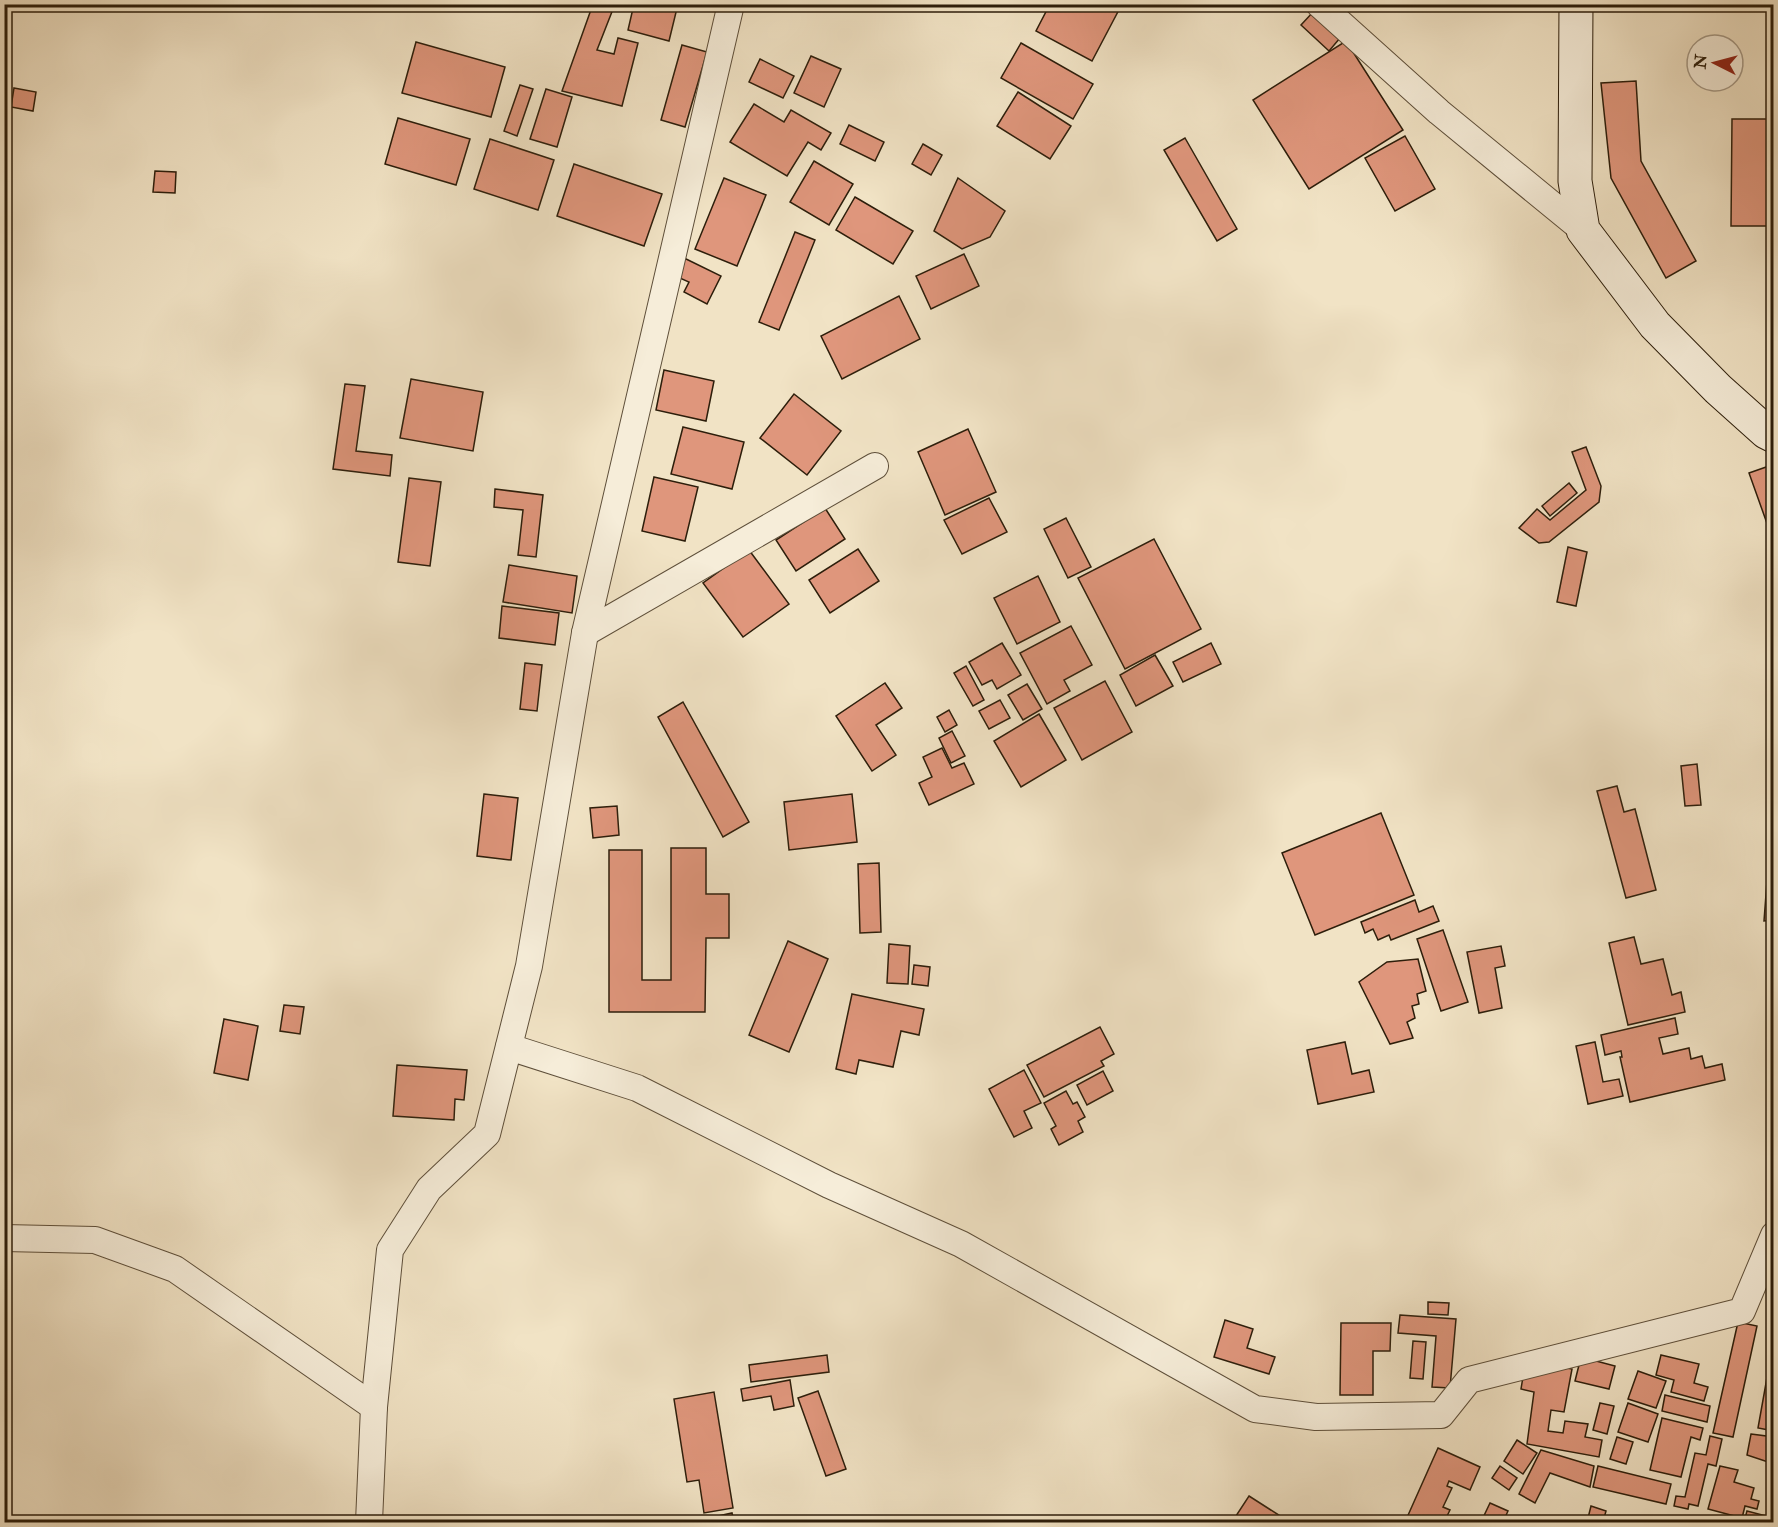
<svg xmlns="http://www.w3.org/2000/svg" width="1778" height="1527" font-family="'IM FELL Double Pica',serif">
<rect width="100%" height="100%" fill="#f1e3c5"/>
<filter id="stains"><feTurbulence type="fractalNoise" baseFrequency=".00333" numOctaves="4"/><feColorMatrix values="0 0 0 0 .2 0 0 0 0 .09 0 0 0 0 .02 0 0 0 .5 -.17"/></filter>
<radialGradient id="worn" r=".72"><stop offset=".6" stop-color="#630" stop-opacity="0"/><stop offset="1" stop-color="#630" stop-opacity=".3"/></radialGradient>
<g fill="#df967c" stroke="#2d1e0b" stroke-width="1.5">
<path d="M593,4h22l-18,46 17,4 4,-16 20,5 -16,63 -60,-15z"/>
<path d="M634,4h44l-9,37 -41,-11z"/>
<path d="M1050,4h72l-30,57 -56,-30z"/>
<path d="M1313,12l27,26 -11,13 -28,-26z"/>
<path d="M1346,41l57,89 -94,59 -56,-89z"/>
<path d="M416,42l89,25 -14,50 -89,-24z"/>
<path d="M1021,43l72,41 -20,35 -72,-41z"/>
<path d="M682,45l25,7 -22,75 -24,-7z"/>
<path d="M811,56l30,13 -17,38 -30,-14z"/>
<path d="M760,59l34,17 -11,22 -34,-16z"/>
<path d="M1636,81l5,80 55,100 -30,17 -55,-100 -10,-95z"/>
<path d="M520,85l13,4 -16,47 -13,-5z"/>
<path d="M14,88l22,4 -3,19 -22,-4z"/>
<path d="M546,89l26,8 -15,50 -27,-8z"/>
<path d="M1018,92l53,34 -21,33 -53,-33z"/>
<path d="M754,104l30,18 7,-12 40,23 -10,17 -13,-8 -21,34 -57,-34z"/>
<path d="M398,118l72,21 -14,46 -71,-21z"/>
<path d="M1732,119h42v107h-43z"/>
<path d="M849,125l35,17 -9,19 -35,-17z"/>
<path d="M1405,136l30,53 -40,22 -30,-53z"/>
<path d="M1185,138l52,91 -20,12 -53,-91z"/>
<path d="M490,139l64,21 -16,50 -64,-21z"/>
<path d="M923,144l19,11 -11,20 -19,-11z"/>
<path d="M814,161l39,23 -24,41 -39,-23z"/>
<path d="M574,164l88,30 -18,52 -87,-30z"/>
<path d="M155,171l21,1 -1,21 -22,-1z"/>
<path d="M724,178l42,17 -29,71 -42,-17z"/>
<path d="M958,178l47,33 -15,26 -28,12 -28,-18z"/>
<path d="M855,197l58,34 -20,33 -57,-34z"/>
<path d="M795,232l20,8 -36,90 -20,-8z"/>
<path d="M964,254l15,32 -48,23 -15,-33z"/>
<path d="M682,257l39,19 -14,28 -23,-12 5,-10 -16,-7z"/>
<path d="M899,296l21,43 -78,40 -21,-43z"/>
<path d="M664,370l50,11 -8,40 -50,-11z"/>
<path d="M411,379l72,13 -10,59 -73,-13z"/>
<path d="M345,384l20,2 -9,65 36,4 -2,21 -57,-7z"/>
<path d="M794,394l47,37 -34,44 -47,-37z"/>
<path d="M683,427l61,15 -12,47 -61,-15z"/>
<path d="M968,429l28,63 -51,23 -27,-63z"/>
<path d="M1586,447l15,39 -2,16 -50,40 -10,1 -20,-15 18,-19 13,11 36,-30 -14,-38z"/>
<path d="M1769,466l5,13v64l-25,-70z"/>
<path d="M654,477l44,10 -13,54 -43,-10z"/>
<path d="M409,478l32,4 -11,84 -32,-4z"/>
<path d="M1569,483l8,10 -27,23 -8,-10z"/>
<path d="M495,489l48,6 -7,62 -18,-2 5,-45 -29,-3z"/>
<path d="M989,498l18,34 -45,22 -18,-34z"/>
<path d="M825,508l20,31 -49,32 -20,-31z"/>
<path d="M1066,518l25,49 -23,11 -24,-49z"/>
<path d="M1154,539l47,90 -76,40 -47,-91z"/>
<path d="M1568,547l19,5 -11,54 -19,-4z"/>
<path d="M858,549l21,32 -49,32 -21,-33z"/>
<path d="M749,550l40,54 -46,33 -40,-54z"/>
<path d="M509,565l68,11 -5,37 -69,-11z"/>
<path d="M1038,576l22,46 -43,22 -23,-46z"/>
<path d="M502,606l57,7 -4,32 -56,-7z"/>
<path d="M1071,626l21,39 -28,15 6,11 -23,13 -27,-51z"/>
<path d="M1002,643l19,32 -24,14 -5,-9 -10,5 -13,-23z"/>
<path d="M1211,643l10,21 -38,18 -10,-20z"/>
<path d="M1155,655l18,31 -37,20 -16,-31z"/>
<path d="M525,663l17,2 -5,46 -17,-2z"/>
<path d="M966,666l18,34 -11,6 -19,-33z"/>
<path d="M1105,681l27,51 -50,28 -28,-52z"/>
<path d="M885,683l17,25 -26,17 20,30 -24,16 -36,-55z"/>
<path d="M1027,684l15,25 -19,11 -15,-25z"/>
<path d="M1000,700l10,18 -21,11 -10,-18z"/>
<path d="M683,702l66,120 -26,15 -65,-120z"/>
<path d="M949,710l8,15 -12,7 -8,-15z"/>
<path d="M1039,714l27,46 -45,27 -27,-46z"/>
<path d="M952,731l13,25 -14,7 -12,-25z"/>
<path d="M942,748l10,20 12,-5 10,21 -45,21 -10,-22 13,-6 -9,-20z"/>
<path d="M1697,764l4,41 -16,1 -4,-40z"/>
<path d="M1617,786l7,26 11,-3 21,81 -30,8 -29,-107z"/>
<path d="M484,794l34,4 -7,62 -34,-4z"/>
<path d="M852,794l5,48 -68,8 -5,-48z"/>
<path d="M617,806l2,29 -26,3 -3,-30z"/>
<path d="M1381,813l33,82 -99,40 -33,-82z"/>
<path d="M671,848h35v46h23v44h-23l-1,74h-96v-162h33v130h29z"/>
<path d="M879,863l2,69 -21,1 -2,-69z"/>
<path d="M1774,872v48l-10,1 3,-40z"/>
<path d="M1415,900l4,12 14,-6 6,15 -48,19 -2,-5 -11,5 -5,-11 -8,4 -4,-11z"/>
<path d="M1443,930l25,72 -27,9 -24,-72z"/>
<path d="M1634,937l7,27 22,-5 9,36 9,-3 4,20 -57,13 -19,-82z"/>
<path d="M788,941l40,18 -39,93 -40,-17z"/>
<path d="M889,944l21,2 -2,38 -21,-1z"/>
<path d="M1501,946l4,20 -10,2 7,40 -23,5 -12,-61z"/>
<path d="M1418,959l8,32 -9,3 2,10 -7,2 3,12 -8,4 6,16 -23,6 -31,-62 28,-20z"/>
<path d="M1770,961h4v55h-5z"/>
<path d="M914,965l16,2 -2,19 -16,-2z"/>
<path d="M852,994l72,15 -5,26 -18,-4 -8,36 -34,-7 -3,14 -20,-5z"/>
<path d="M284,1005l20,2 -4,27 -20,-3z"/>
<path d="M1675,1018l3,16 -19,4 4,16 26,-6 2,11 11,-3 3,12 17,-4 3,16 -95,22 -10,-45h2l-1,-6 -16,4 -4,-20z"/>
<path d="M224,1019l34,7 -10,54 -34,-7z"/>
<path d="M1100,1027l14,27 -13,7 3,5 -60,31 -17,-32z"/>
<path d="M1345,1042l7,32 17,-4 5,22 -56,12 -11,-54z"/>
<path d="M1595,1042l8,40 16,-3 4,17 -35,8 -12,-58z"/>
<path d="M397,1065l70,5 -3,30 -9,-1 -1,21 -61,-4z"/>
<path d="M1024,1070l17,33 -17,8 8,17 -18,9 -25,-48z"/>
<path d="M1103,1071l10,20 -26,14 -10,-20z"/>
<path d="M1066,1091l7,13 4,-2 8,15 -7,4 5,11 -24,13 -8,-16 5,-3 -12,-23z"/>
<path d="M1428,1302l21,1 -1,12 -20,-1z"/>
<path d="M1400,1315l56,4 -6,69 -18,-1 4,-51 -38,-3z"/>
<path d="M1225,1320l28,9 -6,19 28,9 -6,17 -55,-17z"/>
<path d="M1738,1322l19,4 -24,111 -20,-4z"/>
<path d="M1341,1323h50l-1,28h-17v44h-33z"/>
<path d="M1413,1341l13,1 -3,37 -13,-1z"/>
<path d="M827,1355l2,17 -78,10 -2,-17z"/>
<path d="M1661,1355l38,9 -5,19 14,4 -4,14 -33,-9 3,-12 -18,-5z"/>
<path d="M1771,1355h3v76l-16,-3z"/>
<path d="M1581,1357l34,9 -6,23 -34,-8z"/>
<path d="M1537,1362l35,7 -8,43 -13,-2 -3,21 15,2 2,-12 23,3 -3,13 17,3 -3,17 -72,-13 7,-52 -13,-3 3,-18z"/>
<path d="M1638,1371l28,10 -10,27 -28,-9z"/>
<path d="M790,1380l4,26 -20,4 -3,-14 -28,5 -2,-12z"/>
<path d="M818,1391l28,78 -20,7 -28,-78z"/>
<path d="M714,1392l19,116 -29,5 -5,-33 -12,2 -13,-83z"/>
<path d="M1665,1395l45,11 -3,16 -45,-11z"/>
<path d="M1600,1403l14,3 -7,28 -14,-4z"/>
<path d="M1628,1403l30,11 -10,28 -30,-10z"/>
<path d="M1662,1418l41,10 -3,12 -9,-3 -10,40 -31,-7z"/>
<path d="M1751,1434l23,3v27l-27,-9z"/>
<path d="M1710,1436l12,3 -6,27 -8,-2 -10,42 -9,-2 -1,5 -14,-3 2,-10 9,1 10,-44 11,2z"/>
<path d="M1617,1437l16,5 -7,22 -16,-5z"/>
<path d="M1517,1440l20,13 -14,21 -19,-13z"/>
<path d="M1438,1448l42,19 -10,23 -21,-9 -2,5 5,2 -9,19 7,3 -6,12h-39z"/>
<path d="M1541,1450l53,16 -4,21 -40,-14 -15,30 -16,-9z"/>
<path d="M1500,1466l17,12 -8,12 -17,-12z"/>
<path d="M1598,1466l73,18 -5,20 -73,-17z"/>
<path d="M1720,1466l18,4 -4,12 20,6 -3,11 8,2 -2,8 -12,-3 -3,12 -34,-9z"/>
<path d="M1249,1496l39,25 -1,1h-55z"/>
<path d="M1490,1503l18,8 -5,11h-22z"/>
<path d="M1591,1506l15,5 -3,11h-16z"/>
<path d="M1747,1511l23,6 -1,5h-25z"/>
<path d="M732,1513l2,9h-39v-1z"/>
</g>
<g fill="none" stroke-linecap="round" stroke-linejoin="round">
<g stroke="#5e4f3a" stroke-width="28">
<g id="street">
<path d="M1319,4l120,108 144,118"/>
<path d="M585,633l290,-167"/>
<path d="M509,1047l128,41 192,97 132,59 294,165 61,8 125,-2 28,-35 273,-69 32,-76"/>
<path d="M4,1238l91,2 80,29 199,138"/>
<path d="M369,1522l5,-115 16,-157 39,-61 58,-55 42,-168 56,-333 146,-629"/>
</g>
</g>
<g stroke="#2d1e0b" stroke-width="35">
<path id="secondary" d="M1576,4l-1,177 8,49 72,95 63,64 48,43 8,4"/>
</g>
<use href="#street" stroke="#f6edd9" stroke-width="26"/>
<use href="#secondary" stroke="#f6edd9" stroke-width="33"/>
</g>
<rect width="1778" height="1527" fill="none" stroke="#f1e3c5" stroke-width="24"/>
<rect x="6" y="6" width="1766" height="1515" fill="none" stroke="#2d1e0b" stroke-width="3"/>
<rect x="12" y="12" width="1754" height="1503" fill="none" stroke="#2d1e0b" stroke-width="1.5"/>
<g transform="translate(1715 63) rotate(276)"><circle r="28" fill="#f6edd9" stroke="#a69a87" stroke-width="1.5"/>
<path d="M0-4.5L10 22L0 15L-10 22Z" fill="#8f2418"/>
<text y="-9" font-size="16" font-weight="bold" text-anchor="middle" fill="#2d1e0b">N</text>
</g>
<rect width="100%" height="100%" filter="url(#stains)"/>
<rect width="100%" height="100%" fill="url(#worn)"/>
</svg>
